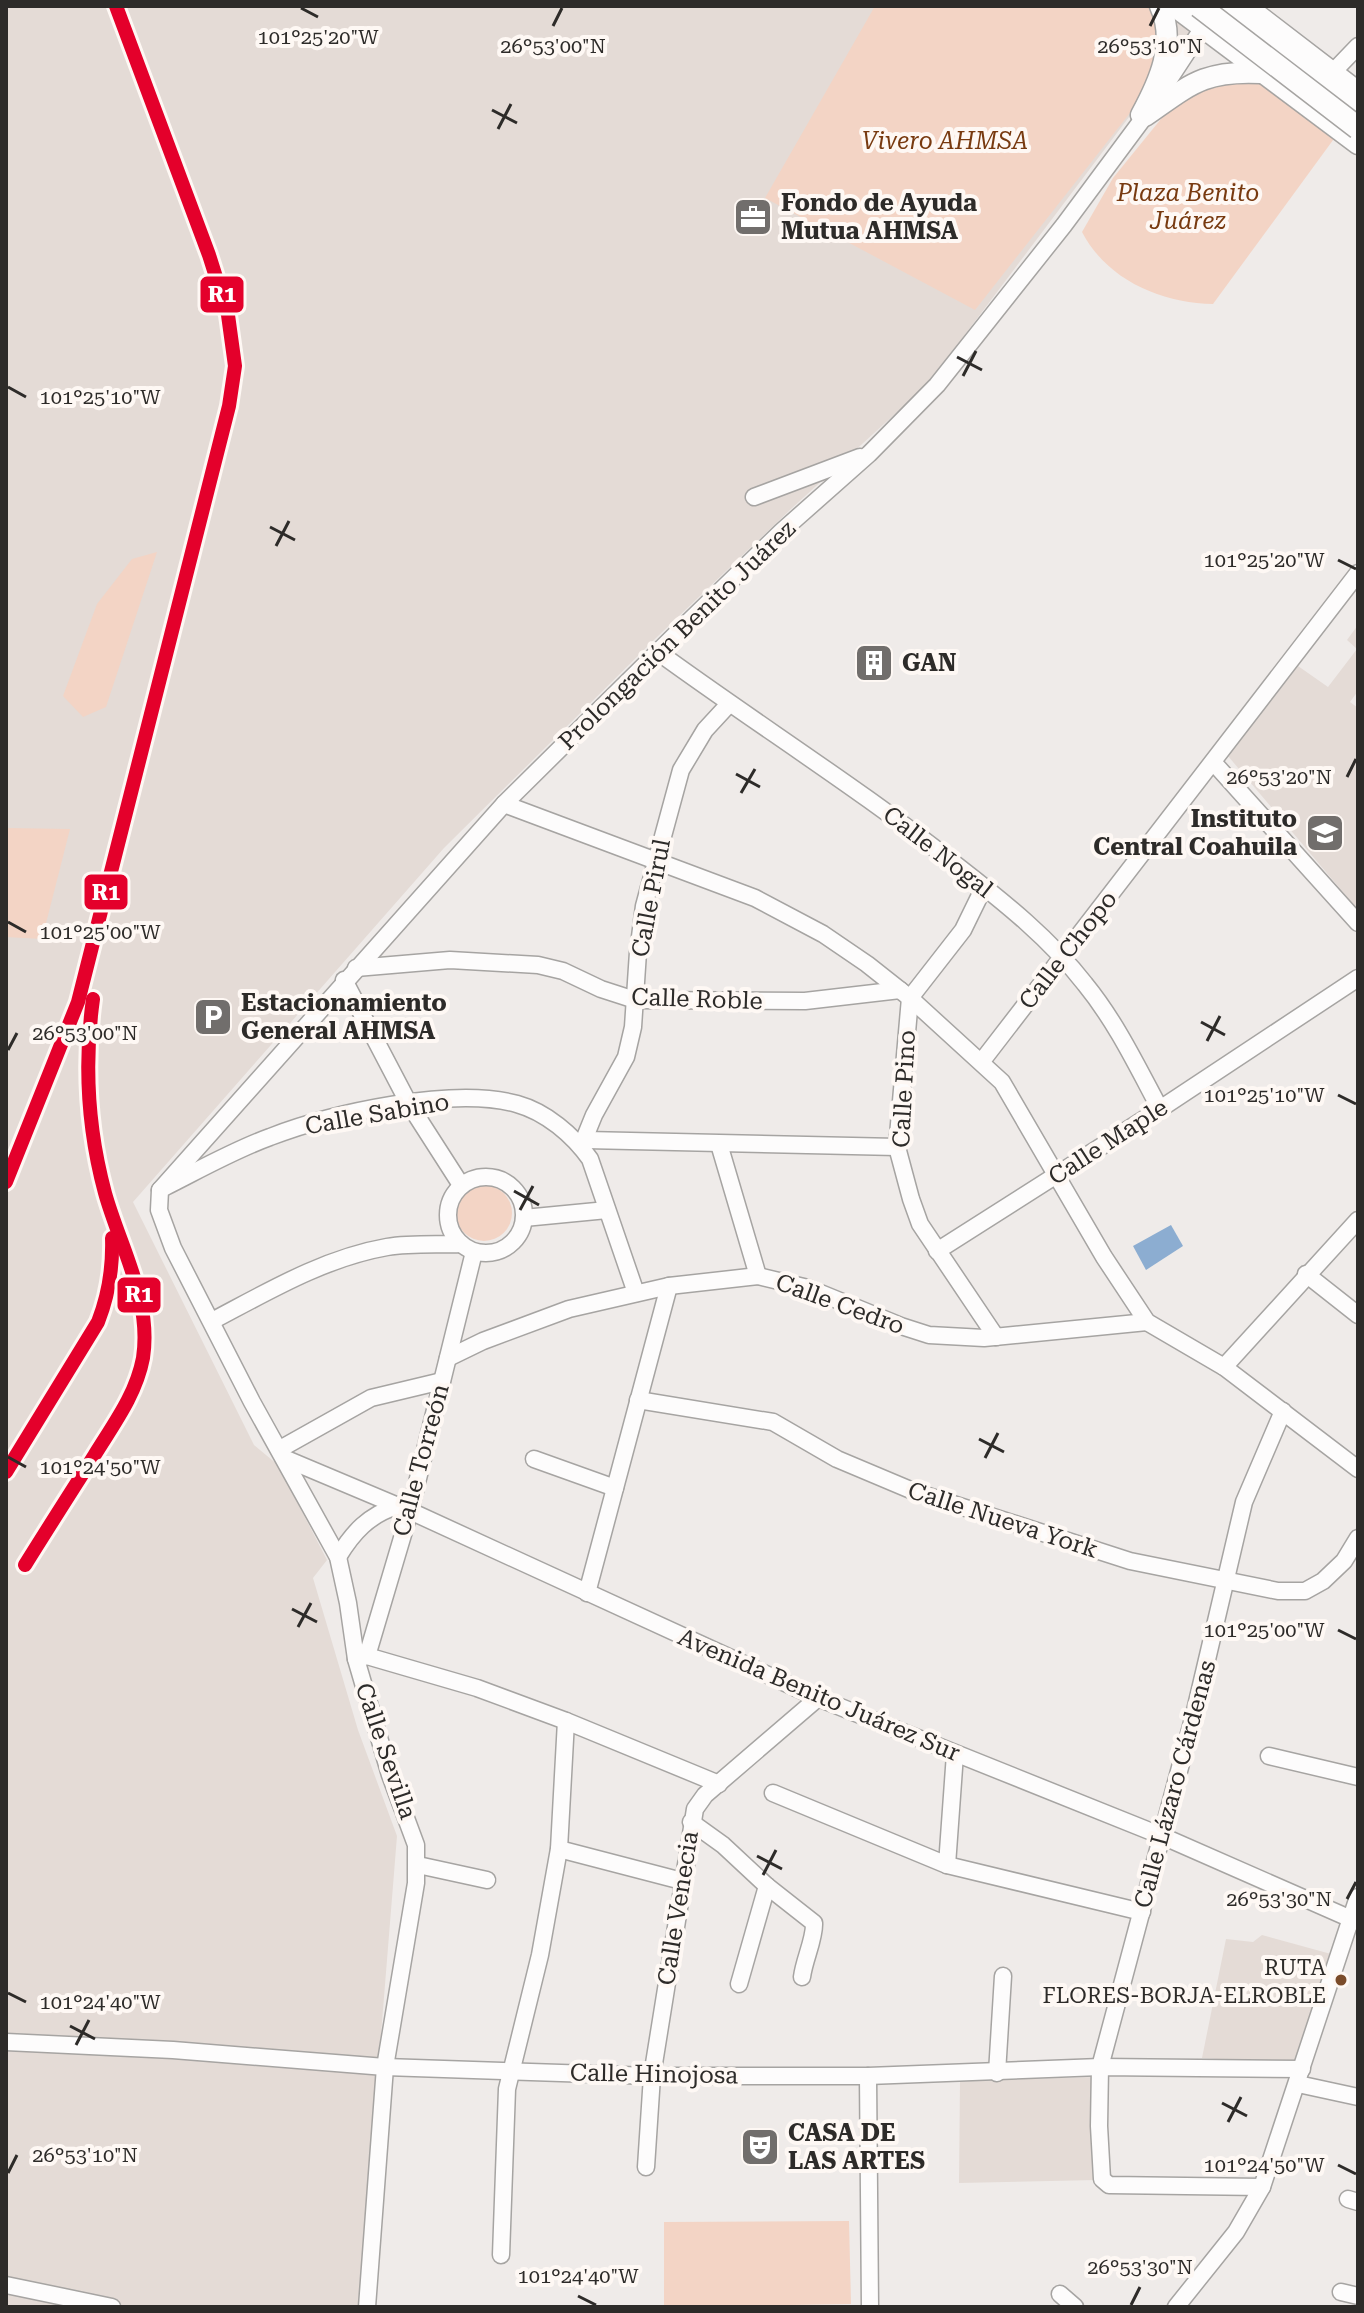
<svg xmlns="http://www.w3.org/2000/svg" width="1364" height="2313" font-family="'Roboto Serif',serif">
<rect width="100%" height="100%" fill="#efebe9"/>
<g fill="#e4dbd6">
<path d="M6,6l1206,1 -264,350 -30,36 -126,115 -136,130 -212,210 -311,354 121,243 24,20 49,95 -14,18 45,152 39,106 -38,471h-353z"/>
<path d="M1358,625v66l-8,11 8,6v202l-130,-154 70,-90 30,21 29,-38 -10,-9z"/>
<path d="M1262,1935l69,19 -33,111 -96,-7 24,-119 27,3z"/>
<path d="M1096,2077v103l-137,3 1,-102z"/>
</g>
<g fill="#f3d4c5">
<path d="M875,6h274l17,16 -7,54 -184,234 -210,-112z"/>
<path d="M1259,81l77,55 -123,168c-52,-1 -106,-24 -131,-72l31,-54 65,-80 19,-15z"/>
<path d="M157,552l-51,155 -23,10 -20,-21 34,-92 35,-45z"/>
<path d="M6,828l64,1 -28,110 -36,-2z"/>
<circle cx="484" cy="1213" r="28"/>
<path d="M849,2221l2,83 -187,3v-85z"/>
</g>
<path fill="#8cadd1" d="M1171,1225l12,21 -37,24 -13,-24z"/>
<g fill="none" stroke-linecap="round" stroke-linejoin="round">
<g stroke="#a6a4a2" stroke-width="19">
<g id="minor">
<path d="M1333,72l25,-26"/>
<path d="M754,497l106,-40"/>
<path d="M658,652c100,73 205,139 302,216 45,35 90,71 125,116 31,38 52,82 75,125"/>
<path d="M1213,762l145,161"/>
<path d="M504,804l251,94 68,36 44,30 43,34 92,84 102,175 43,65 77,45 134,102"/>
<path d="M984,887l-21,43 -53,68 -13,149 14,52 9,25 76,113"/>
<path d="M356,968l94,-8 88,5 25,6 38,18 34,11 170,1 95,-11"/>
<path d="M344,980l65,124 52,81"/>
<path d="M982,1061l376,-488"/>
<path d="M586,1140l311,7"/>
<path d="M719,1144l39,132"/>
<path d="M581,1147l13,-32 32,-58 7,-30 5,-75 6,-46 37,-136 24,-40 24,-26"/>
<circle cx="486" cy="1215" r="38"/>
<path d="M165,1187c34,-17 69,-37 105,-50 62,-24 183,-51 247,-33 29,8 56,31 73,55l46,134"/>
<path d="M160,1190l344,-386 176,-174 102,-99 87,-77 68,-69 127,-160 81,-109 63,-96"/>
<path d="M160,1190l-1,20 14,38 79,154 86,155 10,46 8,56 34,116 26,70v38l-31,184 -18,240"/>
<path d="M524,1218l83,-8"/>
<path d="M937,1251l223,-142 198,-131"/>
<path d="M1306,1274l52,41"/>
<path d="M212,1321c55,-29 112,-63 175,-74 24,-4 49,-2 74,-3"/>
<path d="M448,1358l35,-17 86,-32 100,-23 89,-10 50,12 93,38 28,9 55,3 163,-16"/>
<path d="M1224,1367l134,-147"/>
<path d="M638,1400l135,22 64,37 76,32 217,70 148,30h27l18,-10 21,-20 14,-23"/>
<path d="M280,1449l91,-51 71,-17"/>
<path d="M284,1458l126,53 408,187 344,138 196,86"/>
<path d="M534,1459l81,29"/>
<path d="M338,1557c15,-25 31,-42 59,-51"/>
<path d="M587,1593l82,-307"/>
<path d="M367,1656l110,32 89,33 153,63"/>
<path d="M356,1659l11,-3 43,-145 64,-259"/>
<path d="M1269,1756l89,21"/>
<path d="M773,1793l174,72 195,47"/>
<path d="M691,1822l32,23 44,41 47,37c1,15 -10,37 -12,54"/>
<path d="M559,1849l123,32"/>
<path d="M418,1865l69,15"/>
<path d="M947,1865l8,-111"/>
<path d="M739,1984l28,-98"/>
<path d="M6,2042l167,8 212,17 267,9h216l232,-9 202,2"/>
<path d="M997,2073l6,-97"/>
<path d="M868,2076l2,231"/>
<path d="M1298,2084l60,13"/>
<path d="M646,2167l6,-91 43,-267 10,-14 113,-97"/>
<path d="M1262,2187l-153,-2 -7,-6 -3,-53 1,-59 94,-352 50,-213 39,-91"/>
<path d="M1348,2199l10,3"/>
<path d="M501,2255l6,-166 33,-134 19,-106 7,-128"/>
<path d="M6,2285l106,22"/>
<path d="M1341,2292l17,4"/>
<path d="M1060,2294l15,13"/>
<path d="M1176,2307l60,-75 26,-45 96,-290"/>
</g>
</g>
<g stroke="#a6a4a2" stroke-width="23">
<g id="major">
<path d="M1174,6l184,138"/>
<path d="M1246,6l112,86"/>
<path d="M1141,115c18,-33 36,-72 19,-109"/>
<path d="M1145,116c45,-31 58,-46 116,-43"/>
</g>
</g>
<g stroke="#a6a4a2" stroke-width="25">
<path id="highway" d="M1222,6l136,104"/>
</g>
<use href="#minor" stroke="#fdfcfc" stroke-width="16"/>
<use href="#major" stroke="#fdfcfc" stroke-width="20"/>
<use href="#highway" stroke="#fdfcfc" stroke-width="22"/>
<g stroke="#a6a4a2" stroke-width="25" stroke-linecap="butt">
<path id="highway-bridge" d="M1199,6l159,122"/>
</g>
<use href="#highway-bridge" stroke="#fdfcfc" stroke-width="22"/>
<g stroke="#fef8f4" stroke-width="20">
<g id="rail-1">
<path d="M6,1182l72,-180 151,-596 6,-40 -7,-51 -19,-60 -93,-249"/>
<path d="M6,1472l92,-150c11,-28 15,-54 14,-84"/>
<path d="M25,1565c23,-37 46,-73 69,-109 19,-31 42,-61 49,-98 9,-58 -23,-111 -38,-165 -17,-63 -21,-129 -12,-194"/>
</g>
</g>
<use href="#rail-1" stroke="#e4002b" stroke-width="14"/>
</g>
<path fill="none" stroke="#2d2b29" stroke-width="3" d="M301,8l17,9M553,26l9,-18M1150,26l9,-18M492,110l25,13M498,129l13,-25M957,357l25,13M963,376l13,-25M8,387l18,10M270,527l25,13M276,546l13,-25M1338,560l18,9M736,774l24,13M1347,777l9,-18M741,793l14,-24M8,922l18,10M1201,1022l24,13M1207,1041l13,-25M8,1050l9,-17M1338,1095l18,9M514,1191l25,14M520,1210l13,-24M979,1439l25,13M8,1457l18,10M985,1458l13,-25M292,1609l25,13M298,1627l13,-24M1338,1630l18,9M757,1856l25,13M763,1875l13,-25M1347,1899l9,-17M8,1993l18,9M70,2026l25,13M76,2045l13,-25M1222,2103l25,13M1228,2122l13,-25M1338,2165l18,9M8,2173l9,-18M578,2296l18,9M1131,2305l9,-18"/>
<defs>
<g id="office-square" transform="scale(2)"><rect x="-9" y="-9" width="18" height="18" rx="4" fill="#716e6c" stroke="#fef8f4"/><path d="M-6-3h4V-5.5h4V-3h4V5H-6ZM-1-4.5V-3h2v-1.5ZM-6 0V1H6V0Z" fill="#fff"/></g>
<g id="building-square" transform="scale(2)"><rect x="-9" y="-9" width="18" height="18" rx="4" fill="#716e6c" stroke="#fef8f4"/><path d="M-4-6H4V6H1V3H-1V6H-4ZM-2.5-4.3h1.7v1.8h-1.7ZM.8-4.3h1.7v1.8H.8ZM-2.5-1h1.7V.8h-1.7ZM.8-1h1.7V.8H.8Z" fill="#fff"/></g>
<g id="university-square" transform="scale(2)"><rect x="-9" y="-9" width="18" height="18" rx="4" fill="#716e6c" stroke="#fef8f4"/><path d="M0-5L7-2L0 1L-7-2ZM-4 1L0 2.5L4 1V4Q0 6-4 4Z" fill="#fff"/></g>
<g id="parking-square" transform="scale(2)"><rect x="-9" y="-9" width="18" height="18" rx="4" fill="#716e6c" stroke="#fef8f4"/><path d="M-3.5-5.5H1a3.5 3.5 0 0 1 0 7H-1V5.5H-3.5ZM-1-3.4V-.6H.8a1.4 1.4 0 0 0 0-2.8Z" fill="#fff"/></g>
<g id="theatre-square" transform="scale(2)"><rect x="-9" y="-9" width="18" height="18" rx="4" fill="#716e6c" stroke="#fef8f4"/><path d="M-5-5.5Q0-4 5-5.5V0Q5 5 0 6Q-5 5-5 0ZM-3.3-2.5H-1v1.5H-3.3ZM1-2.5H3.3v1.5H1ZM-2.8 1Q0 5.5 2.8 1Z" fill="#fff"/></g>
</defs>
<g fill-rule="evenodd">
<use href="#office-square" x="753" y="217"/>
<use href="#building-square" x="874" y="663"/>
<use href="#university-square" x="1325" y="833"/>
<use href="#parking-square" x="213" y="1017"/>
<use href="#theatre-square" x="760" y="2147"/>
</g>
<circle fill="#7a4b2a" stroke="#fef8f4" stroke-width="3" cx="1341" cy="1980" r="7"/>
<g text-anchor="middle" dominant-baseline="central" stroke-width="8" stroke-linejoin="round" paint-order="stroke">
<g font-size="22" fill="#2d2b29" stroke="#fef8f4" text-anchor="end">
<text x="1326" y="1967">RUTA<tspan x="1326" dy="28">FLORES-BORJA-ELROBLE</tspan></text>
</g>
<g font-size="24" font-style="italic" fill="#783a10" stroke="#fef8f4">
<text x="945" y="141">Vivero AHMSA</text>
<text x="1188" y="193">Plaza Benito<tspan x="1188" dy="28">Juárez</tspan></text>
</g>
<g font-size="24" font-weight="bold" fill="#2d2b29" stroke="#fef8f4" text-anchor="start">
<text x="781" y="203">Fondo de Ayuda<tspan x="781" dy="28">Mutua AHMSA</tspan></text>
<text x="902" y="663">GAN</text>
<text x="1297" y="819" text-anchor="end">Instituto<tspan x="1297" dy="28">Central Coahuila</tspan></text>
<text x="241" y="1003">Estacionamiento<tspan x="241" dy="28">General AHMSA</tspan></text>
<text x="788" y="2133">CASA DE<tspan x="788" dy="28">LAS ARTES</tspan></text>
</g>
<g font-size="24" fill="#2d2b29" stroke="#fef8f4">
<text transform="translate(677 635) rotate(-44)">Prolongación Benito Juárez</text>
<text transform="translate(938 852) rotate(38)">Calle Nogal</text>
<text transform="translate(651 898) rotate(-79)">Calle Pirul</text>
<text transform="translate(1068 950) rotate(-52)">Calle Chopo</text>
<text transform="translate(697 999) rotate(2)">Calle Roble</text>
<text transform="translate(904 1089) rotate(-87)">Calle Pino</text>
<text transform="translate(377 1114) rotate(-10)">Calle Sabino</text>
<text transform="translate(1108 1142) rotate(-33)">Calle Maple</text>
<text transform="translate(840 1304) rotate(20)">Calle Cedro</text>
<text transform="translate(421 1460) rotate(-75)">Calle Torreón</text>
<text transform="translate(1003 1520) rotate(18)">Calle Nueva York</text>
<text transform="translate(819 1695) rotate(23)">Avenida Benito Juárez Sur</text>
<text transform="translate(386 1751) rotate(71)">Calle Sevilla</text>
<text transform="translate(1175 1784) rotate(-75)">Calle Lázaro Cárdenas</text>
<text transform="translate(678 1908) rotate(-81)">Calle Venecia</text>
<text transform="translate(654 2074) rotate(1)">Calle Hinojosa</text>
</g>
</g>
<g font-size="20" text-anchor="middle" fill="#2d2b29" stroke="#fef8f4" stroke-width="8" stroke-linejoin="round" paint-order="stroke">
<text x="318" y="44">101°25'20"W</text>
<text x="553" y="53">26°53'00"N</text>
<text x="1150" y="53">26°53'10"N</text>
<text x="100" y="404">101°25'10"W</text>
<text x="1264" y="567">101°25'20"W</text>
<text x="1279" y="784">26°53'20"N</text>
<text x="100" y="939">101°25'00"W</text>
<text x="85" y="1040">26°53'00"N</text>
<text x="1264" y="1102">101°25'10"W</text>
<text x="100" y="1474">101°24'50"W</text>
<text x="1264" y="1637">101°25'00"W</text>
<text x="1279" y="1906">26°53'30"N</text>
<text x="100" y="2009">101°24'40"W</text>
<text x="85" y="2162">26°53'10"N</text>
<text x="1264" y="2172">101°24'50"W</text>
<text x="1140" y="2274">26°53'30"N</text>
<text x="578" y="2283">101°24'40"W</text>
</g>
<g stroke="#fef8f4" stroke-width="3">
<rect x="199" y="275" width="46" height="39" rx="8" fill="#e4002b"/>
<rect x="83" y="873" width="46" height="38" rx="8" fill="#e4002b"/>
<rect x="116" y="1276" width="46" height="38" rx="8" fill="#e4002b"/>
</g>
<g font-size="22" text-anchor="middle" font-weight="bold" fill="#fff">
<text x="222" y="302">R1</text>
<text x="106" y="900">R1</text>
<text x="139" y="1302">R1</text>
</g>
<rect width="1364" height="2313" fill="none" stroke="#2d2b29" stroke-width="16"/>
</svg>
